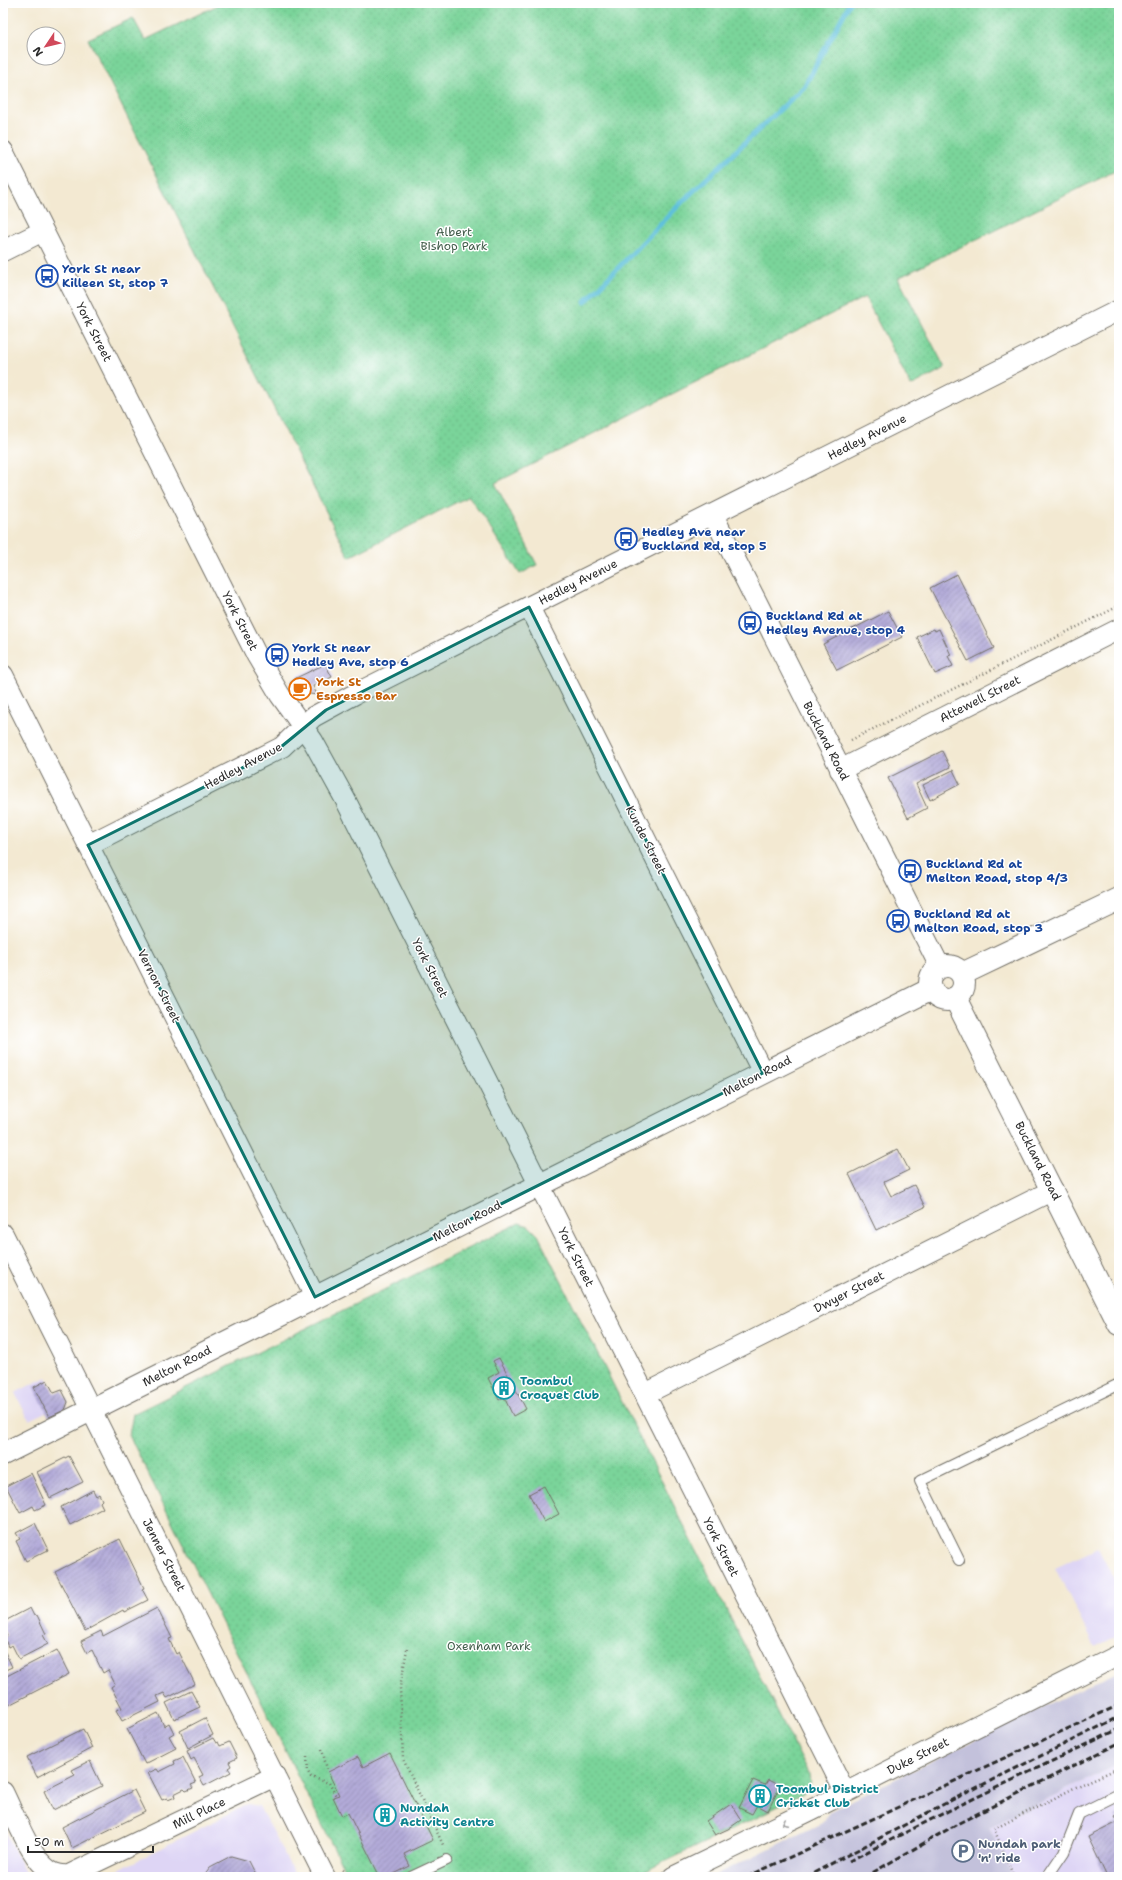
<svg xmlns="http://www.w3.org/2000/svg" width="1122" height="1880" font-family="'Shantell Sans',sans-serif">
<defs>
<pattern id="park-dots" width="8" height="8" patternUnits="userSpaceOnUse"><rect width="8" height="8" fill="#7ad49a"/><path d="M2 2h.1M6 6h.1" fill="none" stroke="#6ab685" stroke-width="1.8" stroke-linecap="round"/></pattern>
<pattern id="building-hatch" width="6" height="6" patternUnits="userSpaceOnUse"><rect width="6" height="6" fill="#b3abd9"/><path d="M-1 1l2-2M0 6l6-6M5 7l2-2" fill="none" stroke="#928bb0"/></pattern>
</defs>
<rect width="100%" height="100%" fill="#fff"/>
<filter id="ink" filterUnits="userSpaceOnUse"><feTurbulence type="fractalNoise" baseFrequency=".025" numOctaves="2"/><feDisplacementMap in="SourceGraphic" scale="8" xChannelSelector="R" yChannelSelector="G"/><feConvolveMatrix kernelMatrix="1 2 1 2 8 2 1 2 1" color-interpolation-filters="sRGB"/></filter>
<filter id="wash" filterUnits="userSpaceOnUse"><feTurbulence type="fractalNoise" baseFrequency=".012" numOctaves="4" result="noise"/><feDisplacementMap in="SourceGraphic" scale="16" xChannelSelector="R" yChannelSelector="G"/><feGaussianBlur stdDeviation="0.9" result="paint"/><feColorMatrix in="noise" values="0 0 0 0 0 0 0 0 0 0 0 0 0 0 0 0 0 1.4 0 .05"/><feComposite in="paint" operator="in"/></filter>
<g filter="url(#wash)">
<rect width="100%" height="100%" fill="#f3e9d2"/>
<g fill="#ded5f5">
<path d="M326,661l8,16 -21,10 4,8 -14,-2 -11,-6 -2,-4 7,-4v-3z"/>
<path d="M46,1377l14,28 -31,15 -14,-27z"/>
<path d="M1098,1548l21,41v46l-24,12 -40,-79z"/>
<path d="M1119,1764v113h-106l-24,-50z"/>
<path d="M248,1804l11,2 37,71h-191z"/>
<path d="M3,1826l24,51h-24z"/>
</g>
<path fill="#c3c1db" d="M1119,1670v94l-130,63 24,50h-302l111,-54 10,-13z"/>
<g fill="url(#park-dots)" stroke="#528062">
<path d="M222,3h897v166l-221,109 47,90 -34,18 -46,-89 -370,186 42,82 -17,9 -51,-78 -120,61 -261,-518 45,-21 12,22z"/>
<path d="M519,1223l10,3 9,9 271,539 1,11 -7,9 -169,83h-286l-219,-442 4,-21z"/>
</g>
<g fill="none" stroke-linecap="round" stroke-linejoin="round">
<path stroke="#5ec0dc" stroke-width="5" d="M585,302l99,-102 120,-113 46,-84"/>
</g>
<g id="blocks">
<g fill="url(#building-hatch)">
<path d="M957,574l37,74 -26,13 -38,-73z"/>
<path d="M888,611l14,26 -65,33 -14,-26z"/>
<path d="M934,629l1,2 4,-2 12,26 -3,1 5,10 -18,8 -18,-37z"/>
<path d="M325,664l7,13 -19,9 4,9 -14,-2 -11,-6 -2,-4 6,-5z"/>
<path d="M942,751l8,16 -34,17 11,24 -19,10 -20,-40z"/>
<path d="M953,770l7,14 -30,16 -7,-15z"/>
<path d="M898,1149l11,21 -25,12 7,14 23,-11 11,22 -49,23 -27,-56z"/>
<path d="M499,1358l27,51 -13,7 -9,-19 -5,3 -11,-22 11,-6 -6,-11z"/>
<path d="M47,1380l7,13 8,-3 6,12 -3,8 -16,7 -15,-30z"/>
<path d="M69,1456l14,26 -33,16 -13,-26z"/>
<path d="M31,1473l15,32 -11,5 -2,-4 -13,7 -14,-27z"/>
<path d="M544,1486l15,28 -15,8 -15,-28z"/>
<path d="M93,1490l3,6 3,-2 3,6 -2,2 3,6 -33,17 -9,-18z"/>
<path d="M35,1523l13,27 -22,11 -10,-20 4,-2 -4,-6z"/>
<path d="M120,1539l24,49 -2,1 6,11 -24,12 -1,-2 -38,21 -30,-59z"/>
<path d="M30,1608l4,8 3,-1 9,19 -3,1 5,9 -29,15 -7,-14 -4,2 -4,-10 3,-1 -4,-7v-7z"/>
<path d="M157,1608l15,30 -3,1 7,15 3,-2 16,32 -28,14 -3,-5 -7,3 3,6 -38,19 -6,-11 6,-2 -11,-21 4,-3 -7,-14 -5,3 -11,-23 -5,3 -6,-12 20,-10 2,5z"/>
<path d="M57,1650l12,24 -66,34v-30z"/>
<path d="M5,1652l7,15 -9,4v-18z"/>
<path d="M191,1691l9,16 -26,12 -8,-16z"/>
<path d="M158,1713l6,13 5,-3 5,10 -5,3 7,12 -31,16 -18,-35z"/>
<path d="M205,1718l8,17 -25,13 -8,-17z"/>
<path d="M83,1729l9,19 -55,29 -10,-20z"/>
<path d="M213,1738l3,5 2,-1 2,4 9,-4 8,16 -8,4 2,4 -3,2 3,4 -27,14 -5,-9 4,-2 -9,-17 -3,2 -4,-9z"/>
<path d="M390,1753l43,87 -29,14 6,12 -22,11h-8l-32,-64 -6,3 -9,-19 6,-2 -11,-23 30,-15 5,10z"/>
<path d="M183,1757l13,26 -5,2 2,3 -7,3 -2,-2 -10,5 1,3 -7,3 -1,-2 -5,2 -14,-27 9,-4 2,3 16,-8 -1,-3z"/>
<path d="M90,1761l12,25 -49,24 -9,-19 31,-16 -3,-5z"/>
<path d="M753,1780l12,5 3,-5 12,6 -12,25 -11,-6 -5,9 -13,-6z"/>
<path d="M134,1790l11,22 -73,36 -10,-21z"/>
<path d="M731,1804l10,16 -13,9 -13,6 -9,-14z"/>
<path d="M1119,1815v62h-12l-19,-40 30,-15 -3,-5z"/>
<path d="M231,1856l18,5 8,16h-57l4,-2 6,-8z"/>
</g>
</g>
</g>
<g filter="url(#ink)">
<use href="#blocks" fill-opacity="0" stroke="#716e65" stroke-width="1"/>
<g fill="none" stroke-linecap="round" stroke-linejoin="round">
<g stroke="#716e65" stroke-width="12">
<g id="service">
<path d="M959,1560l-39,-79 199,-97"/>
<path d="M411,1877l36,-17"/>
<path d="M1047,1877l17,-25 15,-38 40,-20"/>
</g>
</g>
<g stroke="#716e65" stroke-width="22">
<g id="minor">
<path d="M3,151l254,505 23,39 33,46 32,58 500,993"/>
<path d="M3,251l40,-20"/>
<path d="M713,515l227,452"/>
<path d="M529,607l234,466"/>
<path d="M3,675l312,622"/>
<path d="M840,770l279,-141"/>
<path d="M88,845l194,-98 31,-30 42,-23 764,-384"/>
<path d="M3,1234l322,643"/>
<path d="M645,1394l408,-204"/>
<path d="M3,1792c10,20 25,59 41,74 7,7 15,10 25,9l206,-99"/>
<path d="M673,1877l138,-67 308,-155"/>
</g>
</g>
<g stroke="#716e65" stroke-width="24">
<g id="tertiary">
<circle cx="947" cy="983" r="17"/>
<path d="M962,974l157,-75"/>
<path d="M955,998l164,326"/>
<path d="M3,1454l928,-465"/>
</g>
</g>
<g stroke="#716e65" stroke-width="2.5" stroke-dasharray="1 3" stroke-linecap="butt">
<path d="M851,740l268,-134"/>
<path d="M407,1649l-7,38 3,72 41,88"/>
<path d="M322,1749l5,20"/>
<path d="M307,1757l1,15 3,5 18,6 7,13"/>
<path d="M343,1870l8,7"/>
<path d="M1014,1877l-20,-48 84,-43 41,-18"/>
</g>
<use href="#service" stroke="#fff" stroke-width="10"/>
<use href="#minor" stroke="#fff" stroke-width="20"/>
<use href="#tertiary" stroke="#fff" stroke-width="22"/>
<g stroke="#2b2b2b" stroke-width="3" stroke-dasharray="6 3" stroke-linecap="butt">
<path d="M849,1861l103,-52 167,-80"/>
<path d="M747,1877l372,-172"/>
<path d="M806,1877l142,-75 171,-85"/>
<path d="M865,1877l94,-54 160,-80"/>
</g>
</g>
<defs><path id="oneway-chevron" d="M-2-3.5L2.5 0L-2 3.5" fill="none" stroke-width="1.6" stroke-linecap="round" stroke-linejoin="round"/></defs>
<use stroke="#a0a0a0" href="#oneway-chevron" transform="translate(785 1823) rotate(154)"/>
</g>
<path fill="#0f766e" fill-opacity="0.2" stroke="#0f766e" stroke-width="3" stroke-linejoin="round" d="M529,607l234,466 -448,224 -227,-452 188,-94 50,-41z"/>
<defs>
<g id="bus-ring" transform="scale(1.15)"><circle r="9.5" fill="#fff" stroke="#1a4fb4" stroke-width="1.5"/><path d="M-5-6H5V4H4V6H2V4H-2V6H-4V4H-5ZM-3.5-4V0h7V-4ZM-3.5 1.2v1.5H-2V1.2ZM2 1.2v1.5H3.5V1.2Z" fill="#1a4fb4"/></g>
<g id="cafe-ring" transform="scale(1.15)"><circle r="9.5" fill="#fff" stroke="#e8710a" stroke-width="1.5"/><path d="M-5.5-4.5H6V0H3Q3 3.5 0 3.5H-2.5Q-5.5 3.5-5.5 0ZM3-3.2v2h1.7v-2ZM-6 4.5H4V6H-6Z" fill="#e8710a"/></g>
<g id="building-ring" transform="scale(1.15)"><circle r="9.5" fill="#fff" stroke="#0f9aa8" stroke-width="1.5"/><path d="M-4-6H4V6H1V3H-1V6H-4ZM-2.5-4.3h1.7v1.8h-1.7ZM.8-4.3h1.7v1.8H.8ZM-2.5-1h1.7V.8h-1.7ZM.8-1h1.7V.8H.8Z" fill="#0f9aa8"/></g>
<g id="parking-ring" transform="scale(1.15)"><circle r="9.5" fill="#fff" stroke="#5c6f8a" stroke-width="1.5"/><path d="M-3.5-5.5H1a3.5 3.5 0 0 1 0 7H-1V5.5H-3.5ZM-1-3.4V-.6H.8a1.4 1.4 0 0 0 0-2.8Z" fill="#5c6f8a"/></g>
</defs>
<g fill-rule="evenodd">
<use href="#bus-ring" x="47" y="276"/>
<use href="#bus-ring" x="626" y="539"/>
<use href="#bus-ring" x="750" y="623"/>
<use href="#bus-ring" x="277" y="655"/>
<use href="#cafe-ring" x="300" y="689"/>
<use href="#bus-ring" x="910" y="871"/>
<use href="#bus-ring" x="898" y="921"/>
<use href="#building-ring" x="504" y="1388"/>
<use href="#building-ring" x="760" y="1796"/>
<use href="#building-ring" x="385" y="1815"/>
<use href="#parking-ring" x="963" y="1851"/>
</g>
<g text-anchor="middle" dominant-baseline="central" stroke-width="3" stroke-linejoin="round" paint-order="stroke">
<g font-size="12" fill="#435e4c" stroke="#fff">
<text x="454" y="232">Albert<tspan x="454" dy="14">Bishop Park</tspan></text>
<text x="489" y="1646">Oxenham Park</text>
</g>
<g font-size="12" font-weight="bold" fill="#164399" stroke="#fff" text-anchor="start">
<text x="62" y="269">York St near<tspan x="62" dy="14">Killeen St, stop 7</tspan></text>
<text x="642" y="532">Hedley Ave near<tspan x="642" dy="14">Buckland Rd, stop 5</tspan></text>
<text x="766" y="616">Buckland Rd at<tspan x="766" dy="14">Hedley Avenue, stop 4</tspan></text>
<text x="292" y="648">York St near<tspan x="292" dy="14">Hedley Ave, stop 6</tspan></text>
<text x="926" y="864">Buckland Rd at<tspan x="926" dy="14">Melton Road, stop 4/3</tspan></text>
<text x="914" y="914">Buckland Rd at<tspan x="914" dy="14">Melton Road, stop 3</tspan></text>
</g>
<g font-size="12" fill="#2b2b2b" stroke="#fff">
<text transform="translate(94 332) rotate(63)">York Street</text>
<text transform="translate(867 437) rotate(-27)">Hedley Avenue</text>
<text transform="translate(578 582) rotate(-27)">Hedley Avenue</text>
<text transform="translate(240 621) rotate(63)">York Street</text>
<text transform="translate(980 699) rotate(-27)">Attewell Street</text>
<text transform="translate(826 741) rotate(63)">Buckland Road</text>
<text transform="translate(243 766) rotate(-28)">Hedley Avenue</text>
<text transform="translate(646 840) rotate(63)">Kunde Street</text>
<text transform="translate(430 968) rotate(63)">York Street</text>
<text transform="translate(159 986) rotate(63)">Vernon Street</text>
<text transform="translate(757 1076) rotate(-27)">Melton Road</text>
<text transform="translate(1038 1161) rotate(63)">Buckland Road</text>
<text transform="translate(467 1221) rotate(-27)">Melton Road</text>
<text transform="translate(576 1257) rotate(63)">York Street</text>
<text transform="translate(849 1292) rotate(-27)">Dwyer Street</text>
<text transform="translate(177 1366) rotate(-27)">Melton Road</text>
<text transform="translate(721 1547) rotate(63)">York Street</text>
<text transform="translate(164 1555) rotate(63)">Jenner Street</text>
<text transform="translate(918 1756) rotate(-27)">Duke Street</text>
<text transform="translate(199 1813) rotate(-26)">Mill Place</text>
</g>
<g font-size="12" font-weight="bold" fill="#c56008" stroke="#fff" text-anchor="start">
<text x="316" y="682">York St<tspan x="316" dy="14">Espresso Bar</tspan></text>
</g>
<g font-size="12" font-weight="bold" fill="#0d838f" stroke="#fff" text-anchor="start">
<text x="520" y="1381">Toombul<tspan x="520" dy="14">Croquet Club</tspan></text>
<text x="776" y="1789">Toombul District<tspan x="776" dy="14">Cricket Club</tspan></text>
<text x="400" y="1808">Nundah<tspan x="400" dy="14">Activity Centre</tspan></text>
</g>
<g font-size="12" font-weight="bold" fill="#4e5e75" stroke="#fff" text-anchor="start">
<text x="978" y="1844">Nundah park<tspan x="978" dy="14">'n' ride</tspan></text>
</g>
</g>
<rect width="1122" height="1880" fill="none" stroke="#fff" stroke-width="16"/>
<g transform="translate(46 46) rotate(235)"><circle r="19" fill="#ffffff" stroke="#aaaaaa"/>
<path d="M0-3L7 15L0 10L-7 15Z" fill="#d1495b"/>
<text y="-6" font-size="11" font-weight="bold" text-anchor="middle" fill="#2b2b2b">N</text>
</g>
<path d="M28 1846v6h125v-6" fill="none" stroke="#2b2b2b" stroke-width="2"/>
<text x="34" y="1846" font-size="12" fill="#2b2b2b" stroke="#ffffff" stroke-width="3" paint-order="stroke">50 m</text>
</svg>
